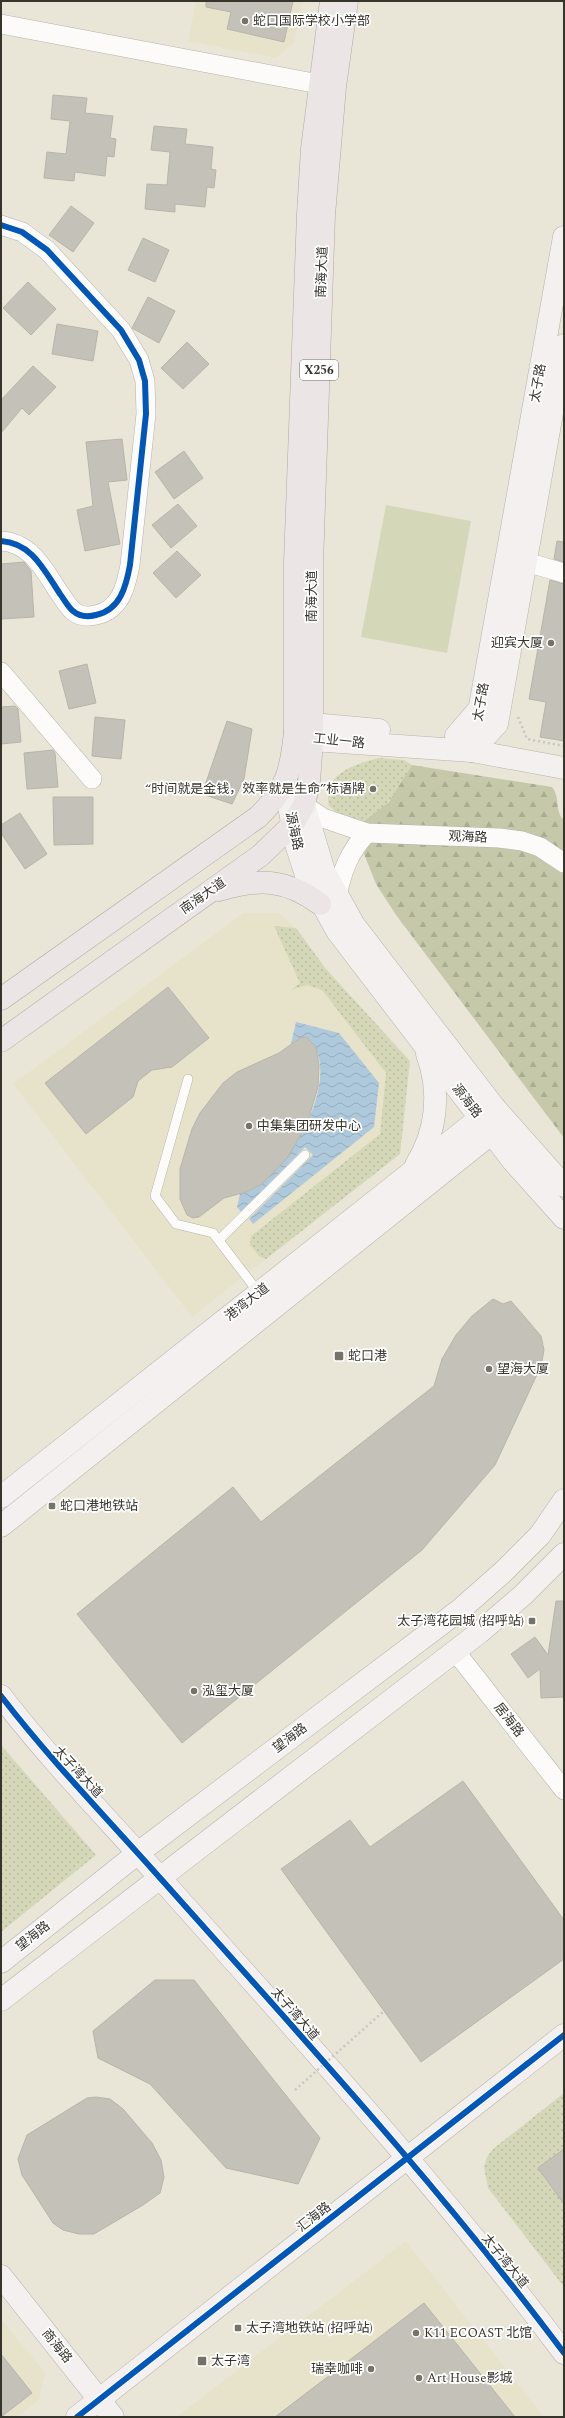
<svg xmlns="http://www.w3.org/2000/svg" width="565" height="2418" font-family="Spectral,'Noto Sans SC',serif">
<defs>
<pattern id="grass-dots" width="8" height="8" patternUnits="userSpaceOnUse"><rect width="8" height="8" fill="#d5d8b8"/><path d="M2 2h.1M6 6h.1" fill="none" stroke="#b7ba9e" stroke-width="1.8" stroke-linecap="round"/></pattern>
<pattern id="forest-firs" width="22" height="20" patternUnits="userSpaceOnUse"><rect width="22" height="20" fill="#c6c9a9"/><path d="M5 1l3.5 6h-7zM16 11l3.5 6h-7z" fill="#abad92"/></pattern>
<pattern id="water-waves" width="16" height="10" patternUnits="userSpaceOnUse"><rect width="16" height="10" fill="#adc9db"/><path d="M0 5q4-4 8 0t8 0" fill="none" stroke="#95adbc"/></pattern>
</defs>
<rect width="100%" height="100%" fill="#e9e6d8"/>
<g fill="#e7e3cb">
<path d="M196,1h107l-9,42 -18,15 -88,-17z"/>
<path d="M243,913h36l17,15 30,41 84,92 -10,93 -208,163 -179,-233z"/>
<path d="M406,2241l138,176h-368z"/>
<path d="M1,2319l44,54 -6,27 -22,17h-16z"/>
</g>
<g fill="url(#grass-dots)">
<path d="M379,758l25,2 8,5c-13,23 -25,46 -50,58l-18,-4 -15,-13c-7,-32 25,-42 50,-48z"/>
<path d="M274,926l22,2 30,41 84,92 -10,93 -134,105 -6,-2 -10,-12 1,-9 129,-102 6,-61 -64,-83 -15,-5 -16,5 9,-7z"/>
<path d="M1,1745l95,110 -95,77z"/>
<path d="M564,2093v194l-76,-99 -4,-21 3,-10 6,-8z"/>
</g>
<path fill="url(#forest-firs)" d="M412,765l140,22c9,11 2,24 12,33v318l-168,-223 -20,-31 -12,-30 6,-14 -8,-17 27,-21z"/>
<path fill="#d5d8b8" d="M386,505l85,16 -24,132 -86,-16z"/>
<path fill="url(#water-waves)" d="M296,1022l43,11 40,50 -5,44 -121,97 -4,-5 64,-64 -8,-8 -64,65 -4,-5 3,-13c46,-11 109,-123 66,-157l-6,1 -9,6z"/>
<g fill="#c4c2b8" stroke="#b7b4aa">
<path d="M206,1h87l-9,41 -57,-13 4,-17 -25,-5z"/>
<path d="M53,95l34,3 -2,15 28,3 -3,22 6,1 -2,18 -7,-1 -2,20 -30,-4 -1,9 -30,-3 3,-26 19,2 4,-33 -19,-2z"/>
<path d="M154,126l33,3 -2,15 28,3 -2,22 5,1 -2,18 -7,-1 -2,20 -30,-3v8l-30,-3 2,-25 20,1 3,-33 -19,-2z"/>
<path d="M71,206l23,17 -21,29 -24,-17z"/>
<path d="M143,238l26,12 -14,32 -27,-12z"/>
<path d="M28,282l28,27 -25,26 -28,-27z"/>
<path d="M148,297l27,14 -16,32 -27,-15z"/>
<path d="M57,324l41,7 -5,30 -41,-7z"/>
<path d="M187,342l22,22 -26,25 -22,-21z"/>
<path d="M33,366l23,21 -27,28 -7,-7 -21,25v-33z"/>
<path d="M122,439l5,41 -19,2 12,62 -35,7 -8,-41 16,-4 -7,-64z"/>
<path d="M184,451l19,27 -29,21 -19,-27z"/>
<path d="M178,504l19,22 -26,22 -19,-23z"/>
<path d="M557,541l7,1v20l-10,-3z"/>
<path d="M177,551l24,24 -25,23 -23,-25z"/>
<path d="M24,562l7,9 3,46 -33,2v-55z"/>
<path d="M550,580l14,4v157l-24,-4 6,-35 -17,-3z"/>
<path d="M87,664l9,39 -27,6 -10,-38z"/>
<path d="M15,706l3,3 3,33 -20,2v-37z"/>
<path d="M95,717l30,3 -4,39 -29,-3z"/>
<path d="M227,721l25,8 -8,50 -12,25 -30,-10z"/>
<path d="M53,750l2,3 3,34 -31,2 -3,-36z"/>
<path d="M53,797h40v47l-39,1z"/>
<path d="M20,813l27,41 -22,15 -24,-36v-8z"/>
<path d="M168,987l41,51 -37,29 -20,3 -14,11 -5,16 -47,37 -41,-51z"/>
<path d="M306,1037l10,10 3,19 -1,21 -11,37 -19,33 -26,27 -16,8 -22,6 -25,19 -6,1 -6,-3 -7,-16v-30l12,-40 8,-16 23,-30 14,-11 42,-19 21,-15z"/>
<path d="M493,1299l10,5 8,-3 30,35 3,14 -3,16 -46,99 -73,85 -240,193 -105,-129 156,-127 28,35 173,-136 8,-27 14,-24 16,-19z"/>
<path d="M556,1601h8v96l-23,1 -1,-29 -12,9 -17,-24 24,-17 13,18z"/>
<path d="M463,1781l101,139v39l-143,103 -140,-193 69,-49 20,27z"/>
<path d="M155,1980h39l126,158 -22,46 -72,-16 -76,-84 -52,-26 -5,-27z"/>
<path d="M96,2097l14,2 13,10 29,34 9,17 3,17 -4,16 -17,12 -49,29h-15l-16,-4 -10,-7 -31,-48 -4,-16 9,-24 60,-37z"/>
<path d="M564,2149v55l-26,-36z"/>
<path d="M424,2303l91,114h-240l72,-55z"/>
<path d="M1,2354l31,39 -31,24z"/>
</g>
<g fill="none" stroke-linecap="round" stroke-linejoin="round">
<g stroke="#b5b3a9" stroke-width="10">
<g id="lane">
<path d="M188,1079l-33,117 21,28 37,9 46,60"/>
<path d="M219,1240l86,-85"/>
</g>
</g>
<g stroke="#b5b3a9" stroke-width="20">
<g id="street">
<path d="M1,24l318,60"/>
<path d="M1,225l21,7 25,18 74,80 18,30 6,21 1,33 -16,151c-4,22 -10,45 -34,50 -8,2 -16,2 -23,-4 -5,-4 -9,-12 -13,-17 -16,-24 -28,-51 -59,-53"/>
<path d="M526,562l38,11"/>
<path d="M1,672l91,107"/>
<path d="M304,805l19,13 44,15 132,5 23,3 18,6 24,16"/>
<path d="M337,896c5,-25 12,-44 30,-63"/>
<path d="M455,1651l109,139"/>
</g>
</g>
<g stroke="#b5b3a9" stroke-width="23">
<g id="secondary">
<path d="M295,732l17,8 160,11 92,17"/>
<path d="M296,732l16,-8 67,6"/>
<path d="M456,736l24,-28"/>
<path d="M472,751l92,-514"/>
<path d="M472,751l25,-27 67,-379"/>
<path d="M285,784l11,60 10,31 31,56 176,230 51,57"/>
<path d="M295,794l9,11 20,66 30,54 140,182 -1,15"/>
<path d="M416,1165c21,-34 25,-73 11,-111"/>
<path d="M1,1497l493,-390 70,79"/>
<path d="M1,1526l491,-393"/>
<path d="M1,1696c50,65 106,122 160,183 138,155 279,308 403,474"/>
<path d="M1,1962l137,-109 323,-244 42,-37 37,-37 24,-35"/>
<path d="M1,2000l479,-368 43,-37 41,-41"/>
<path d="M1,2276l112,141"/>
<path d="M77,2417l487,-382"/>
</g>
</g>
<g stroke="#b4a6a2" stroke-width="23">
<g id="primary">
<path d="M219,890c40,-12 67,-11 101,14"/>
<path d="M1,999l257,-182c29,-28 33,-46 37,-85v-169l13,-349 4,-65 19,-148"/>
<path d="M1,1041l260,-186 32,-31 11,-19 5,-23 3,-42v-176l12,-349 11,-128 12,-86"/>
</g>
</g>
<path stroke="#c7c7c2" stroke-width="2.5" stroke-dasharray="2 3" stroke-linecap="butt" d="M518,717l9,22 37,7"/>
<use href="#lane" stroke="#fcfbf9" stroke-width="9"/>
<use href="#street" stroke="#fcfbf9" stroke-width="19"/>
<use href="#secondary" stroke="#f4f0ef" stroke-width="22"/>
<use href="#primary" stroke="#ece5e5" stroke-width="22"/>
<path stroke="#c7c7c2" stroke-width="2.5" stroke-dasharray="2 3" stroke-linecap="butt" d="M295,2090l89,-79"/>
<g stroke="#fff" stroke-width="8">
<g id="cycleway">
<path d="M1,225l21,7 25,18 74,80 18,30 6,21 1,33 -16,151c-4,22 -10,45 -34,50 -8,2 -16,2 -23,-4 -5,-4 -9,-12 -13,-17 -16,-24 -28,-51 -59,-53"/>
<path d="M1,1696c50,65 106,122 160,183 138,155 279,308 403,474"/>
<path d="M77,2417l487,-382"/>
</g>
</g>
<use href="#cycleway" stroke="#0057b8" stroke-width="6"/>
</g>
<g fill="#757268" stroke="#fff" stroke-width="1.5">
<circle cx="245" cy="21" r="4"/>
<circle cx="551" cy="643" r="4"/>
<circle cx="373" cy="789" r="4"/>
<circle cx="249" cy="1126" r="4"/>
<rect x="334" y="1351" width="10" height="10" rx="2"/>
<circle cx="489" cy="1369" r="4"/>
<rect x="48" y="1502" width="8" height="8" rx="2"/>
<rect x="528" y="1617" width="8" height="8" rx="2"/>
<circle cx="194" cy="1691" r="4"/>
<rect x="234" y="2324" width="8" height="8" rx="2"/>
<circle cx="416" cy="2333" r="4"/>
<rect x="197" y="2356" width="10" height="10" rx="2"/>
<circle cx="371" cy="2369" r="4"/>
<circle cx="419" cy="2378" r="4"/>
</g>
<g text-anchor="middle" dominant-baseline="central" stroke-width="3.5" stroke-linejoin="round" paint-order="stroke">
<rect fill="#fff" stroke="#72716b" stroke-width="1" x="300" y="360" width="38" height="20" rx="3"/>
<g font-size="12" font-weight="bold" fill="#36342b">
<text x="319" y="370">X256</text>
</g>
<g font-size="13" fill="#36342b" stroke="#fff" text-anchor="start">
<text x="253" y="21">蛇口国际学校小学部</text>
<text x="543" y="643" text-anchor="end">迎宾大厦</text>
<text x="365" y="789" text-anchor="end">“时间就是金钱，效率就是生命”标语牌</text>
<text x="257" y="1126">中集集团研发中心</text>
<text x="348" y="1356">蛇口港</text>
<text x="497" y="1369">望海大厦</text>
<text x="60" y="1506">蛇口港地铁站</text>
<text x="524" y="1621" text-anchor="end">太子湾花园城 (招呼站)</text>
<text x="202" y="1691">泓玺大厦</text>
<text x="246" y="2328">太子湾地铁站 (招呼站)</text>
<text x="424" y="2333">K11 ECOAST 北馆</text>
<text x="211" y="2361">太子湾</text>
<text x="363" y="2369" text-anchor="end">瑞幸咖啡</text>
<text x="427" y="2378">Art House影城</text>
</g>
<g font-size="13" fill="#36342b" stroke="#fff">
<text transform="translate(322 272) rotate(-88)">南海大道</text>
<text transform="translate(538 383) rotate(-80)">太子路</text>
<text transform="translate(312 596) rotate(-90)">南海大道</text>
<text transform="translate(481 702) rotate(-80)">太子路</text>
<text transform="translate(339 741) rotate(6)">工业一路</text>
<text transform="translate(294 831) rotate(78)">源海路</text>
<text transform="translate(468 837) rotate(2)">观海路</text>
<text transform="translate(203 896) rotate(-35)">南海大道</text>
<text transform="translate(467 1101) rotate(52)">源海路</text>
<text transform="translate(247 1302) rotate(-38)">港湾大道</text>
<text transform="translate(509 1720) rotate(52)">居海路</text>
<text transform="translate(290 1738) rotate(-37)">望海路</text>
<text transform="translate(78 1772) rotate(47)">太子湾大道</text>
<text transform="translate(33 1936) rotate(-38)">望海路</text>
<text transform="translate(295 2014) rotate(49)">太子湾大道</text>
<text transform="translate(314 2217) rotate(-38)">汇海路</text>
<text transform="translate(505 2261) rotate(51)">太子湾大道</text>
<text transform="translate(57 2346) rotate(51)">商海路</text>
</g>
</g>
<rect width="565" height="2418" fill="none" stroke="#36342b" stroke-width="4"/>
</svg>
